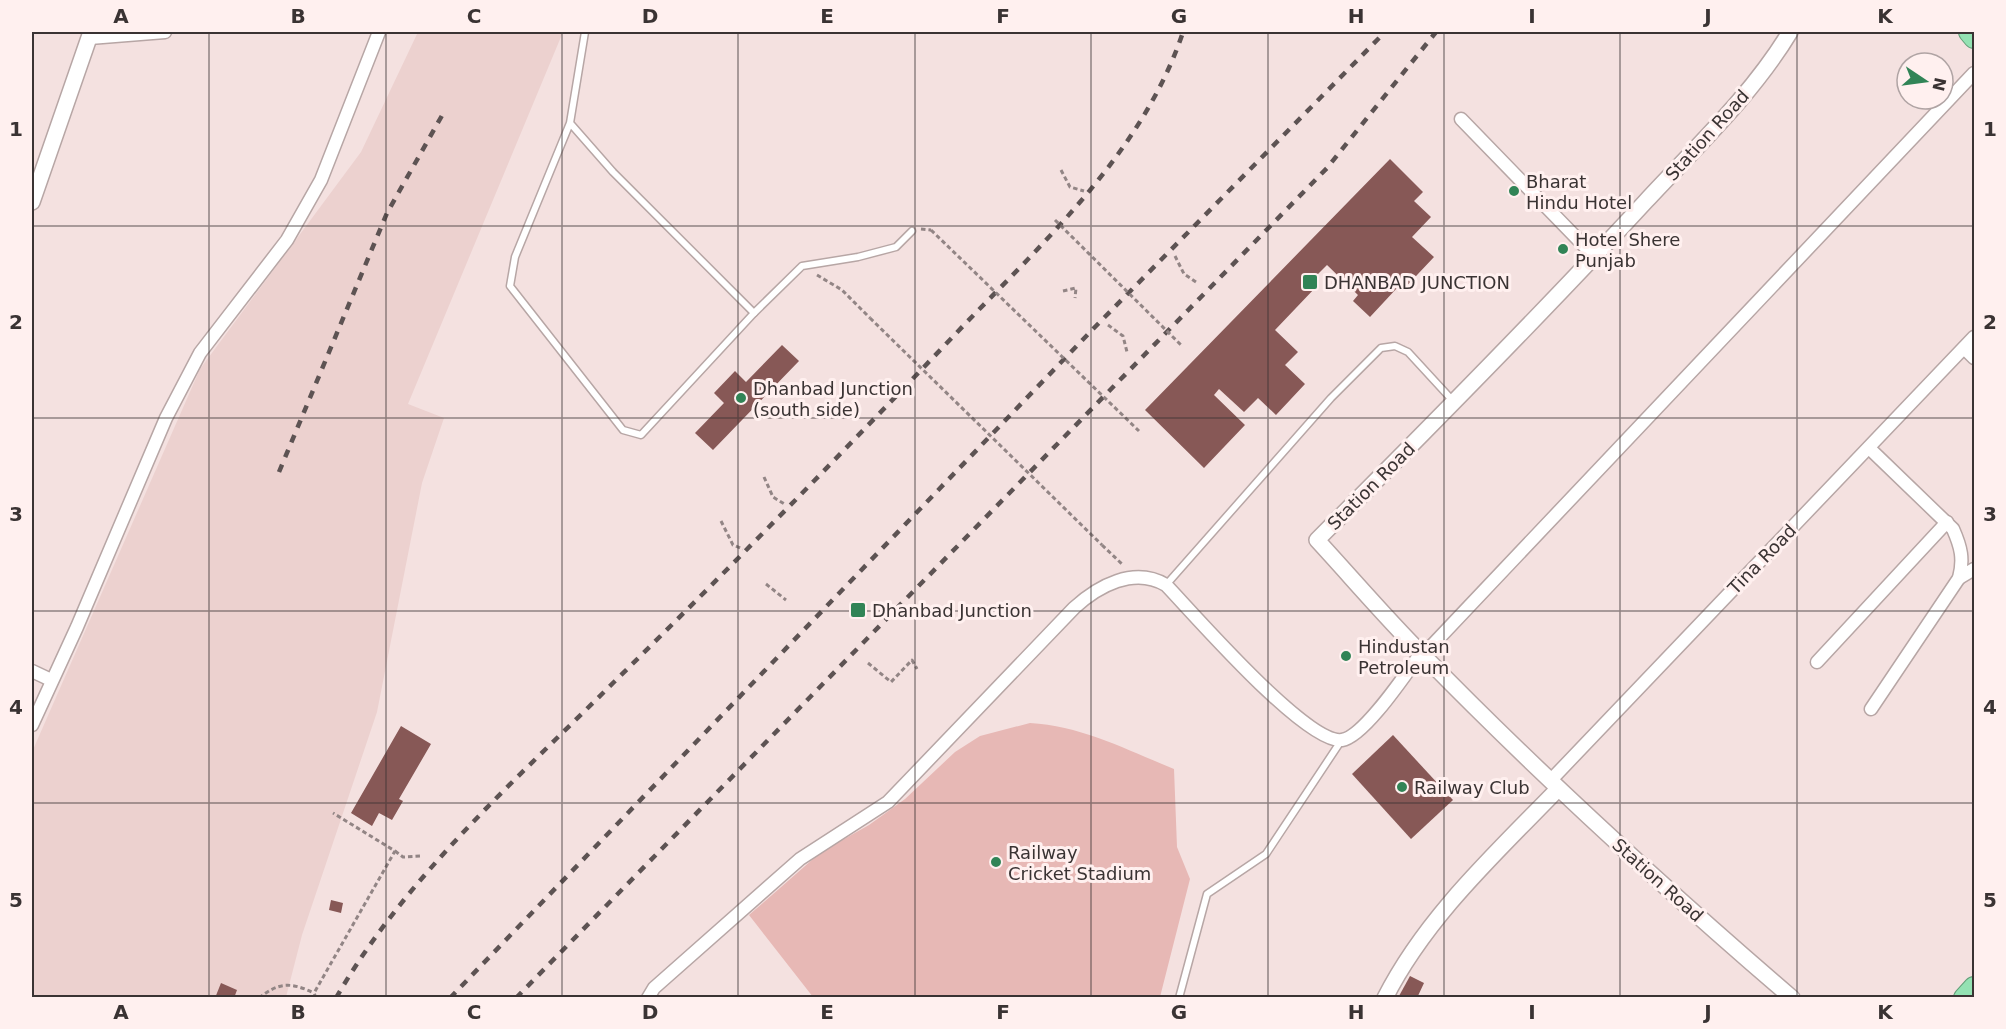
<svg xmlns="http://www.w3.org/2000/svg" width="2006" height="1029" font-family="'DejaVu Sans',sans-serif">
<rect width="100%" height="100%" fill="#f4e1e0"/>
<path fill="#ecd1cf" d="M418,32h145l-155,372 36,14 -22,65 -45,229 -75,223 -16,62 -254,1v-246l168,-383 161,-217z"/>
<path fill="#e7b8b5" d="M1030,723c52,3 97,27 144,46l3,78 13,32 -30,118h-347l-64,-82 72,-63 48,-27 36,-26 50,-47 25,-16z"/>
<g fill="#875856">
<path d="M1390,159l33,33 -9,9 17,16 -19,20 22,20 -33,35 -4,-4 -27,29 -17,-16 5,-6 -31,-30 -17,17 6,5 -41,43 23,22 -13,13 20,19 -29,31 -18,-17 -14,14 -25,-23 -5,6 31,30 -41,43 -59,-58z"/>
<path d="M782,345l17,16 -86,89 -18,-17 29,-30 -10,-10 21,-22 11,11z"/>
<path d="M401,726l30,18 -32,55 4,2 -11,19 -13,-7 -7,13 -21,-13z"/>
<path d="M1393,735l60,65 -42,39 -59,-65z"/>
<path d="M331,900l12,3 -2,10 -12,-3z"/>
<path d="M1410,976l14,7 -7,15h-15l-3,-2z"/>
<path d="M221,983l16,7 -3,8h-19z"/>
</g>
<g fill="none" stroke-linecap="round" stroke-linejoin="round">
<g stroke="#b7a6a5" stroke-width="9">
<g id="service">
<path d="M570,123l43,49 141,141 -113,122 -18,-5 -113,-144 5,-29 55,-134 15,-91"/>
<path d="M754,313l48,-47 56,-9 38,-10 16,-16"/>
<path d="M1166,585l165,-187 50,-50 14,-2 13,6 46,50"/>
<path d="M1179,998l28,-104 59,-40 75,-113"/>
</g>
</g>
<g stroke="#b7a6a5" stroke-width="15">
<g id="minor">
<path d="M90,38l75,-6"/>
<path d="M1461,119l133,137"/>
<path d="M1964,348l10,10"/>
<path d="M1869,448l84,81c8,18 11,30 6,49l-88,131"/>
<path d="M1959,578l15,-9"/>
<path d="M1423,655l551,-582"/>
<path d="M1817,662l130,-140"/>
<path d="M32,671l19,9"/>
<path d="M32,725l45,-98 89,-209 34,-65 87,-113 34,-60 58,-148"/>
<path d="M1550,781l424,-444"/>
<path d="M648,998l6,-10 146,-129 88,-57 186,-194c24,-22 60,-42 92,-23 27,28 141,160 176,155 22,-3 65,-68 79,-87"/>
</g>
</g>
<g stroke="#b7a6a5" stroke-width="18">
<g id="tertiary">
<path d="M1790,32c-38,63 -94,115 -144,169 -107,116 -218,228 -329,339 35,38 69,78 105,114 118,121 242,234 370,344"/>
<path d="M32,202l59,-170"/>
<path d="M1385,998c41,-81 111,-145 173,-209"/>
</g>
</g>
<g stroke="#64a07a" stroke-width="22">
<g id="trunk">
<path d="M1969,32l5,6"/>
<path d="M1964,998l10,-11"/>
</g>
</g>
<g stroke="#928585" stroke-width="3" stroke-dasharray="4.5 3" stroke-linecap="butt">
<path d="M1061,170l9,17 14,4"/>
<path d="M921,229l10,1"/>
<path d="M1175,256l9,18 12,8"/>
<path d="M817,275l25,15 28,28"/>
<path d="M1063,291l13,-3 -1,10"/>
<path d="M1108,325l15,11 4,16"/>
<path d="M764,477l9,20 13,8"/>
<path d="M721,521l12,24 10,4"/>
<path d="M1102,545l21,20"/>
<path d="M766,584l20,16"/>
<path d="M868,663l23,19 21,-22 5,9"/>
<path d="M395,851l8,6 18,-1"/>
<path d="M259,998c20,-16 32,-16 55,-5"/>
<path d="M316,998l-2,-5 81,-142 -62,-38"/>
</g>
<use href="#service" stroke="#fff" stroke-width="6"/>
<use href="#minor" stroke="#fff" stroke-width="12"/>
<use href="#tertiary" stroke="#fff" stroke-width="15"/>
<use href="#trunk" stroke="#94e2b3" stroke-width="20"/>
<g stroke="#5d5353" stroke-width="4.5" stroke-dasharray="8 8" stroke-linecap="butt">
<path d="M279,472l108,-259 57,-101"/>
<path d="M336,998c70,-122 180,-218 278,-316 119,-117 235,-236 350,-357 84,-87 180,-176 219,-293"/>
<path d="M450,998l644,-670 291,-296"/>
<path d="M516,998l811,-830 109,-136"/>
</g>
<g stroke="#928585" stroke-width="3" stroke-dasharray="4.5 3" stroke-linecap="butt">
<path d="M1055,220l127,126"/>
<path d="M931,230l208,201"/>
<path d="M870,318l232,227"/>
</g>
</g>
<path fill="none" stroke="#3a3333" stroke-width="1.5" stroke-opacity="0.55" d="M209,32v966M386,32v966M562,32v966M738,32v966M915,32v966M1091,32v966M1268,32v966M1444,32v966M1620,32v966M1797,32v966M32,226h1942M32,418h1942M32,611h1942M32,803h1942"/>
<g fill="#318456" stroke="#fff0ef" stroke-width="2">
<circle cx="1514" cy="191" r="6"/>
<circle cx="1563" cy="249" r="6"/>
<rect x="1302" y="274" width="16" height="16" rx="3"/>
<circle cx="741" cy="398" r="6"/>
<rect x="850" y="602" width="16" height="16" rx="3"/>
<circle cx="1346" cy="656" r="6"/>
<circle cx="1402" cy="787" r="6"/>
<circle cx="996" cy="862" r="6"/>
</g>
<g text-anchor="middle" dominant-baseline="central" stroke-width="6" stroke-linejoin="round" paint-order="stroke">
<g font-size="18" fill="#3a3333" stroke="#fff0ef">
<text transform="translate(1707 135) rotate(-48)">Station Road</text>
<text transform="translate(1371 486) rotate(-45)">Station Road</text>
<text transform="translate(1762 559) rotate(-46)">Tina Road</text>
<text transform="translate(1658 880) rotate(42)">Station Road</text>
</g>
<g font-size="18" fill="#3a3333" stroke="#fff0ef" text-anchor="start">
<text x="1526" y="181">Bharat<tspan x="1526" dy="21">Hindu Hotel</tspan></text>
<text x="1575" y="239">Hotel Shere<tspan x="1575" dy="21">Punjab</tspan></text>
<text x="1324" y="282">DHANBAD JUNCTION</text>
<text x="753" y="388">Dhanbad Junction<tspan x="753" dy="21">(south side)</tspan></text>
<text x="872" y="610">Dhanbad Junction</text>
<text x="1358" y="646">Hindustan<tspan x="1358" dy="21">Petroleum</tspan></text>
<text x="1414" y="787">Railway Club</text>
<text x="1008" y="852">Railway<tspan x="1008" dy="21">Cricket Stadium</tspan></text>
</g>
</g>
<rect width="2006" height="1029" fill="none" stroke="#fff0ef" stroke-width="66"/>
<g transform="translate(1925 81) rotate(103)"><circle r="28" fill="#fff0ef" stroke="#b0a4a4" stroke-width="1.5"/>
<path d="M0-4.5L10 22L0 15L-10 22Z" fill="#318456"/>
<text y="-9" font-size="16" font-weight="bold" text-anchor="middle" fill="#3a3333">N</text>
</g>
<rect x="33" y="33" width="1940" height="963" fill="none" stroke="#3a3333" stroke-width="2"/>
<g font-size="20" text-anchor="middle" font-weight="bold" fill="#3a3333">
<text x="121" y="23">A</text>
<text x="298" y="23">B</text>
<text x="474" y="23">C</text>
<text x="650" y="23">D</text>
<text x="827" y="23">E</text>
<text x="1003" y="23">F</text>
<text x="1179" y="23">G</text>
<text x="1356" y="23">H</text>
<text x="1532" y="23">I</text>
<text x="1708" y="23">J</text>
<text x="1885" y="23">K</text>
<text x="16" y="136">1</text>
<text x="1990" y="136">1</text>
<text x="16" y="329">2</text>
<text x="1990" y="329">2</text>
<text x="16" y="521">3</text>
<text x="1990" y="521">3</text>
<text x="16" y="714">4</text>
<text x="1990" y="714">4</text>
<text x="16" y="907">5</text>
<text x="1990" y="907">5</text>
<text x="121" y="1019">A</text>
<text x="298" y="1019">B</text>
<text x="474" y="1019">C</text>
<text x="650" y="1019">D</text>
<text x="827" y="1019">E</text>
<text x="1003" y="1019">F</text>
<text x="1179" y="1019">G</text>
<text x="1356" y="1019">H</text>
<text x="1532" y="1019">I</text>
<text x="1708" y="1019">J</text>
<text x="1885" y="1019">K</text>
</g>
</svg>
